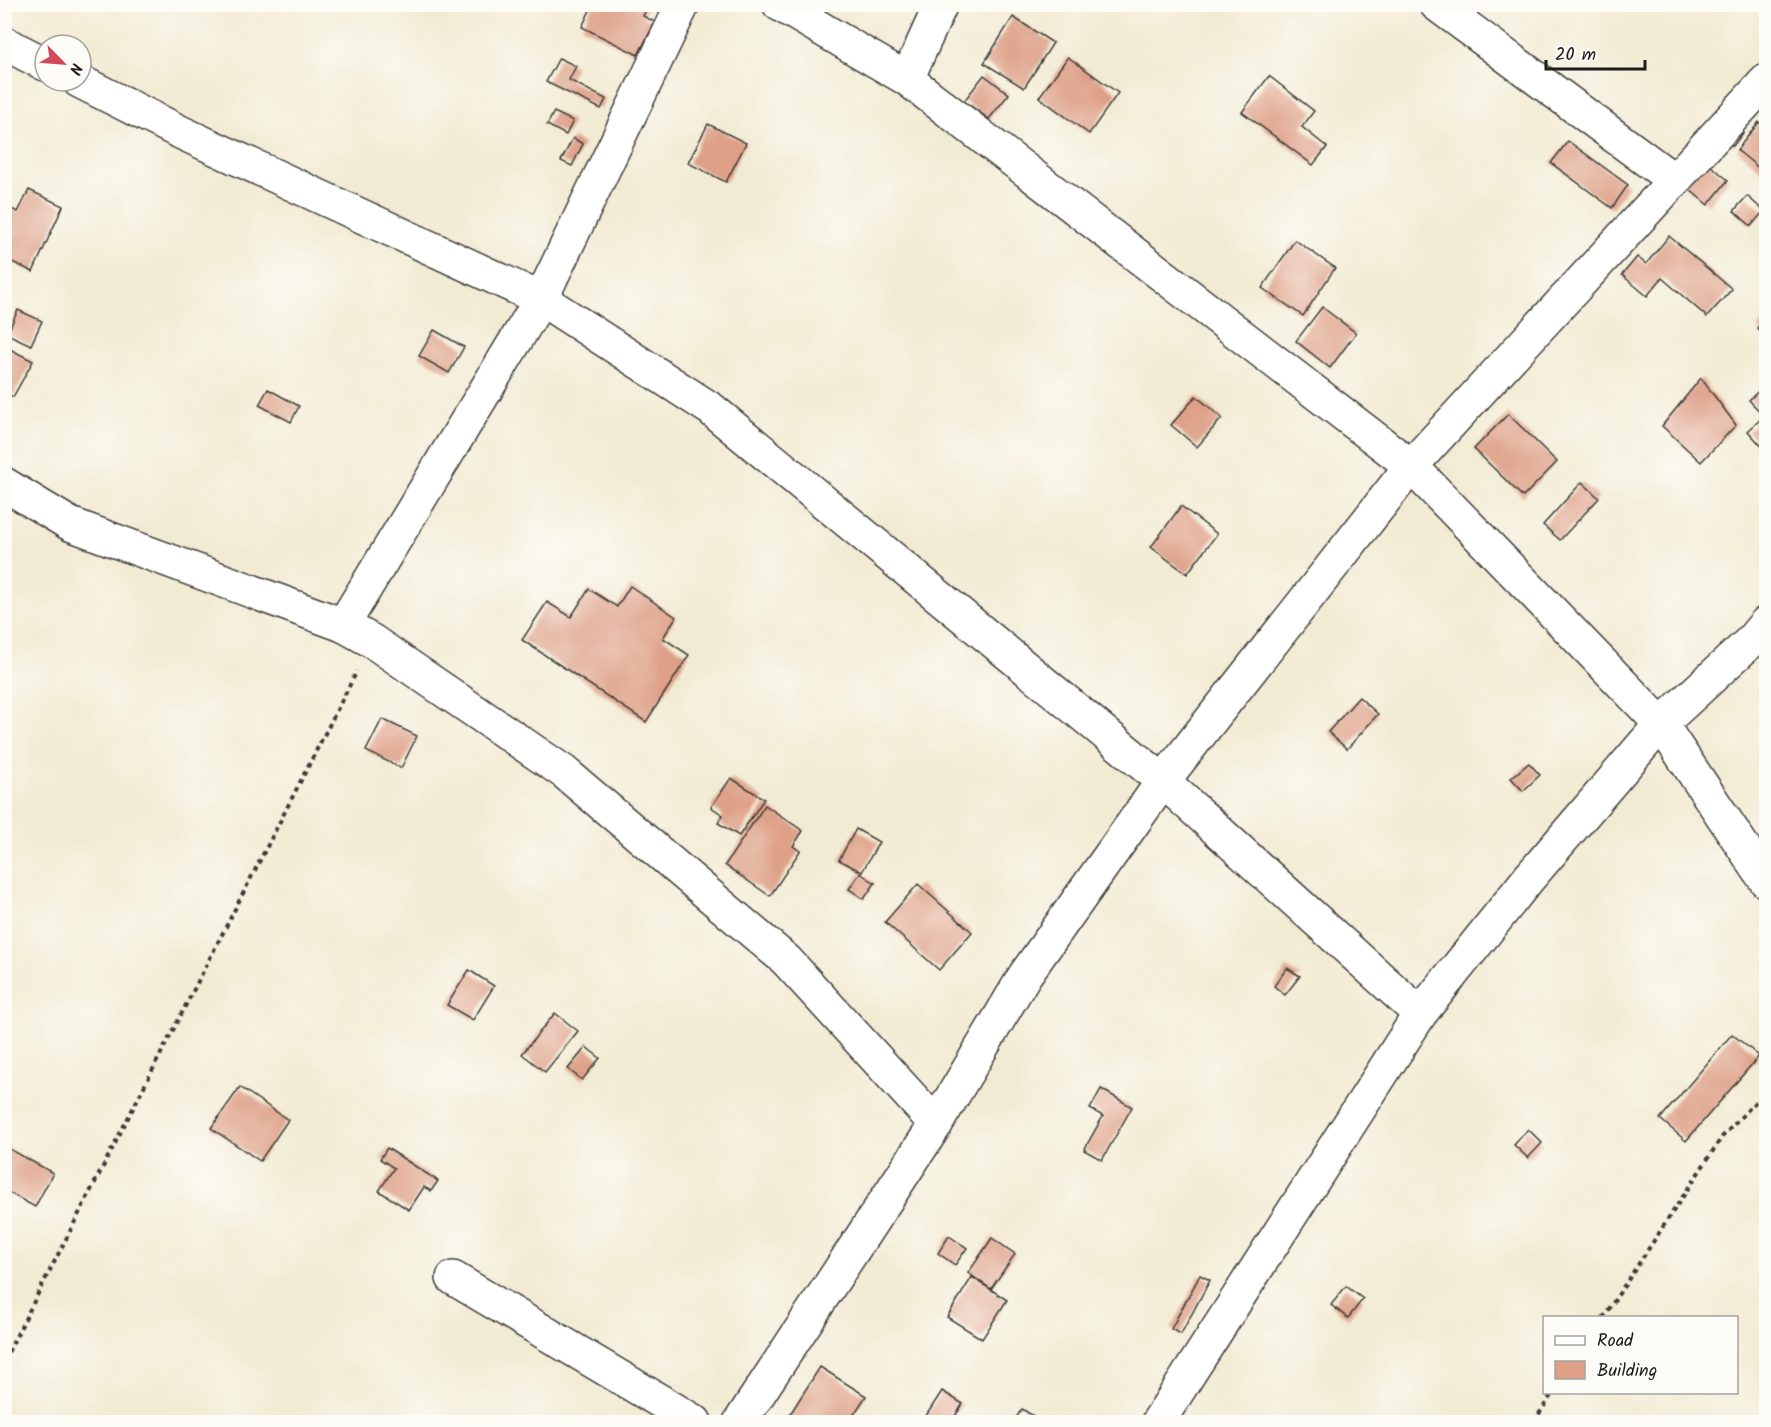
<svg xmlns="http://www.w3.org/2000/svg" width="1771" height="1427" font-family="Kalam,sans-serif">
<rect width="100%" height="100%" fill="#fdfcf7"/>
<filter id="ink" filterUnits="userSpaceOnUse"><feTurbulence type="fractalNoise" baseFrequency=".0167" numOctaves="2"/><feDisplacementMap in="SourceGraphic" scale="12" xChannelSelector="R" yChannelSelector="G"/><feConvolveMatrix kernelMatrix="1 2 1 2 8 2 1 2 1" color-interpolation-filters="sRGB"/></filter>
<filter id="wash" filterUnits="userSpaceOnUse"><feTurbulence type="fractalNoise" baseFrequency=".008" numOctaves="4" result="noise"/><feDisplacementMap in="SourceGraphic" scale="24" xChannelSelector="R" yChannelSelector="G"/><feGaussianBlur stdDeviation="1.35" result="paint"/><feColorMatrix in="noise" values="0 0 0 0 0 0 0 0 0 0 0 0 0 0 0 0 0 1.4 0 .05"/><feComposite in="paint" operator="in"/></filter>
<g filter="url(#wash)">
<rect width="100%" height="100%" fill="#f2ebd3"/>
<g id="blocks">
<g fill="#dea087">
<path d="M593,4h56l-6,12 12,6 -17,33 -56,-28z"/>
<path d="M1013,17l40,26 -29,45 -40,-25z"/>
<path d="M1068,57l50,36 -29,41 -50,-37z"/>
<path d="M559,58l17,8 -7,14 37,19 -5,10 -55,-27z"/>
<path d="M984,75l25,19 -20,25 -25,-18z"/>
<path d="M1269,76l45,35 -12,16 25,20 -14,18 -71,-53z"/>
<path d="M554,112l19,9 -7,14 -19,-10z"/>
<path d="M1759,122l7,6v46l-29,-24z"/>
<path d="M708,124l38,19 -20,39 -38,-19z"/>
<path d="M1733,125l10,8 -10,13 -10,-8z"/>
<path d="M573,138l10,6 -11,22 -11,-5z"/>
<path d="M1568,141l60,44 -16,23 -61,-45z"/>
<path d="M1704,160l24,20 -20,25 -24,-20z"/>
<path d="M29,190l34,16 -30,66 -29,-14v-52l14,6z"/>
<path d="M1747,196l17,15 -13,15 -17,-15z"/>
<path d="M1669,236l63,53 -25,28 -45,-39 -15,18 -25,-21 15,-18 9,7z"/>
<path d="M1295,240l40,28 -32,48 -41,-28z"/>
<path d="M1322,307l34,26 -26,35 -34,-27z"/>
<path d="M18,310l24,11 -11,24 -24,-11z"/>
<path d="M1766,320v19l-9,-11z"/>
<path d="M434,330l30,17 -15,26 -30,-17z"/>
<path d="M4,346l29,15 -20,36 -9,-5z"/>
<path d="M1701,378l35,47 -35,37 -39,-36z"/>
<path d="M1766,384v67l-18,-20 16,-15 -15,-16z"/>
<path d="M268,389l31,17 -8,16 -32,-17z"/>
<path d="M1196,396l26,22 -25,29 -26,-22z"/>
<path d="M1508,414l49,48 -34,35 -49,-48z"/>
<path d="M1582,482l17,16 -39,42 -17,-15z"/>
<path d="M1181,506l36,28 -30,40 -36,-27z"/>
<path d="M630,586l46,31 -13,21 26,17 -43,67 -124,-82 25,-38 24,15 18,-28 28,18z"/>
<path d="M1359,697l19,17 -31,35 -19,-17z"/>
<path d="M382,719l35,17 -16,32 -35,-17z"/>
<path d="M1529,763l11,12 -17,16 -12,-13z"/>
<path d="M731,778l33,21 -25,37 -21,-13 5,-8 -12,-8z"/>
<path d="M765,805l38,26 -10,15 7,5 -30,45 -45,-31z"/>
<path d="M856,829l23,13 -17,30 -23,-12z"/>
<path d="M860,873l15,10 -11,16 -15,-10z"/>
<path d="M918,884l54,48 -33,38 -54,-48z"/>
<path d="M1287,968l13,8 -15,19 -11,-9z"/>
<path d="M469,970l25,16 -21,34 -26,-15z"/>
<path d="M555,1013l23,18 -33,41 -23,-18z"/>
<path d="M1732,1034l27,22 -73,85 -26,-22z"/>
<path d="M586,1047l14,11 -18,22 -14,-11z"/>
<path d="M240,1087l48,33 -28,41 -49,-33z"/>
<path d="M1101,1089l31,18 -30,53 -18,-10 19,-34 -13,-7z"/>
<path d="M1528,1129l14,14 -14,15 -14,-13z"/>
<path d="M4,1146l49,27 -18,34 -31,-17z"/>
<path d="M387,1148l51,33 -7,10 -7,-4 -15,23 -30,-19 15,-23 -14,-9z"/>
<path d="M949,1236l18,12 -12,17 -17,-12z"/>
<path d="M992,1238l23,16 -24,35 -23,-16z"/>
<path d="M1200,1275l10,5 -29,54 -10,-5z"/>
<path d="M972,1277l35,23 -25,39 -35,-22z"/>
<path d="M1346,1286l17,13 -15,19 -17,-13z"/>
<path d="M820,1367l46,29 -17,26h-64z"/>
<path d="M942,1391l21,13 -12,18h-29z"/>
<path d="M1022,1409l21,13h-30z"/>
</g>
</g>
</g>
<g filter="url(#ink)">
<use href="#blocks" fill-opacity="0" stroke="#3c3b37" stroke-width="1.5"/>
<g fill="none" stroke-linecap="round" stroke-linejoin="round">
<g stroke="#3c3b37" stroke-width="36">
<g id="minor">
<path d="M779,4l128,75 504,387 250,258 105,157"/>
<path d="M1436,4l239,177"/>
<path d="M4,43l41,21"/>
<path d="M907,79l34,-75"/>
<path d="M79,81l101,51 361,167 170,110 452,372 257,233"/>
<path d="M4,484l66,40 273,101 29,16 192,131 222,188 150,164"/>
<path d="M343,625l198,-326 142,-295"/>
<path d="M453,1278l242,144"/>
<path d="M740,1422l196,-298 89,-149 138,-194 248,-315 355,-385"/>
<path d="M1158,1422l262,-408 109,-136 132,-154 89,-82 16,-19"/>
</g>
</g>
<g stroke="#3c3b37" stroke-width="4" stroke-dasharray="4.5 4.5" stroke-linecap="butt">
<path d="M1603,1318l119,-181 44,-46"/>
<path d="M4,1360l353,-689"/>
<path d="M4,1410l20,12"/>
<path d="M1534,1422l19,-30"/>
</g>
<use href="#minor" stroke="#fff" stroke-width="33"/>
</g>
</g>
<rect width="1771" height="1427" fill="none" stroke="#fdfcf7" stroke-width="24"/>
<rect x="1543" y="1316" width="195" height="78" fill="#fdfcf7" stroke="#a3a29f" stroke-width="1.5"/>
<rect x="1555" y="1336" width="30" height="9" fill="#ffffff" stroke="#a3a29f" stroke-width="1.5"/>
<text x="1597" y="1346" font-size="18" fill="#1c1c1c">Road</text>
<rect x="1555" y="1361" width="30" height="18" fill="#dea087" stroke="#a3a29f" stroke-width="1.5"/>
<text x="1597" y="1376" font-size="18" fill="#1c1c1c">Building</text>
<g transform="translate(63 63) rotate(115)"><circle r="28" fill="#fdfcf7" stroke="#a3a29f" stroke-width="1.5"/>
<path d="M0-4.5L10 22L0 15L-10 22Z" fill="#d1495b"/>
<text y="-9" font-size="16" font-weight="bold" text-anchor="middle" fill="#1c1c1c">N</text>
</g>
<path d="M1546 60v9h99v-9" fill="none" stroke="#1c1c1c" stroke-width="3"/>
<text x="1555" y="60" font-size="18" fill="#1c1c1c" stroke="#fdfcf7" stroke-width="4.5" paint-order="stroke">20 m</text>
</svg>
